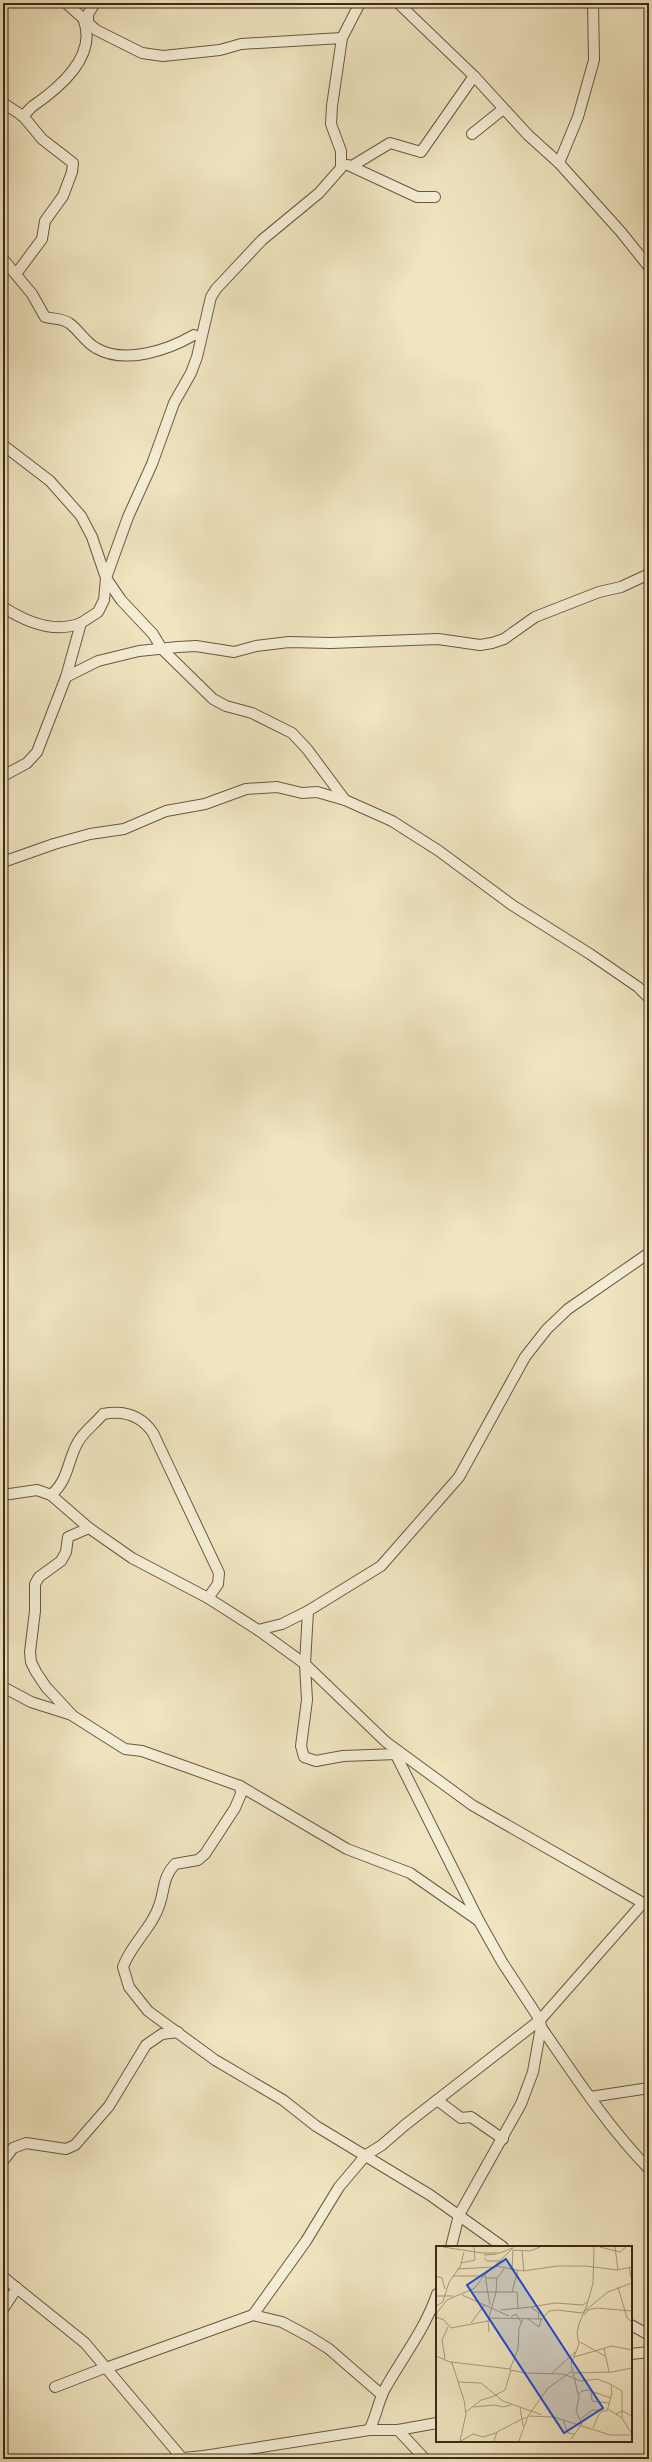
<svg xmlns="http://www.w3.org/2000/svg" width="652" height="2462" font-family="Vollkorn,serif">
<rect width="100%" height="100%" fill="#f0e5c0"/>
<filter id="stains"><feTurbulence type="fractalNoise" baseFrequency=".005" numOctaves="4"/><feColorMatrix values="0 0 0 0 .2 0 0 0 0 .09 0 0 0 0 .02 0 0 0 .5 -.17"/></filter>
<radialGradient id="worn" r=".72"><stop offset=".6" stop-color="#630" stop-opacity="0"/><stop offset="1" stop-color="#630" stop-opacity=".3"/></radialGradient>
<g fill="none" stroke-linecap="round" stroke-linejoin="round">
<g stroke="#6b583e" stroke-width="12">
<g id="minor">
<path d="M66,3l30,27 46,23 21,3 57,-6 21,-6 101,-6"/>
<path d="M398,3l76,73 54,59 31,28 62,69 28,35"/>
<path d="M3,103l20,13 19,23 31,24 -1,9 -9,24 -18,25 -3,18 -26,35"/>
<path d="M22,116c4,-2 7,-7 11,-10 26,-18 64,-49 51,-85h4v-7l7,-11"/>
<path d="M472,134l30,-24 -1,-4"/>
<path d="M559,163l19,-46 16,-57 -1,-57"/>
<path d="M348,165l69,32h18"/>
<path d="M352,166l38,-23 31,9 53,-76"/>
<path d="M3,259l29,35 13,23c8,2 16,1 24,6 10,7 16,19 27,25 29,17 72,2 98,-13"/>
<path d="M3,445l47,36 31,35 11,21 14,41 15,22 32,34 9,15 51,50 13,7 26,7 40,20 15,16 38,51 47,21 47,30 73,54 78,49 48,33 11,11"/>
<path d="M3,607c23,15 51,27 78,16"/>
<path d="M66,677l32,-16 41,-10 39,-4 18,-1 38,6 22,-6 33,-4 42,1 107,-4 42,6 12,-2 12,-4 31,-22 64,-25 22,-5 28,-13"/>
<path d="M3,776l24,-13 10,-11 29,-75 15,-54 17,-11 6,-12 2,-22 22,-61 24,-53 22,-61 17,-30 6,-16 14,-60 5,-8 46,-49 57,-47 22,-25v-17l-10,-27 1,-18 10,-68 18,-35"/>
<path d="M3,862l51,-18 36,-10 34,-5 42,-18 39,-7 41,-15 31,-2 25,6 15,-1 28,8"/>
<path d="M3,1495l34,-5 14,5 38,33 43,30 76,40 50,32 47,34 81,78 86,63 171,98"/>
<path d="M51,1495c18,-15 16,-34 27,-53 6,-11 17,-18 25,-28 21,-4 38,1 50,19l66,140 -1,11 -10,14"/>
<path d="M89,1528l-21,9 -2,15 -5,9 -22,16 -4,7v27l-5,41 1,10 5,10 10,15 27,29 52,33 17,2 98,35 107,63 63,24 69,48"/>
<path d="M308,1611l-3,53 2,36 -6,46 3,11 12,4 27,-5 54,-2"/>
<path d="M258,1630l24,-6 26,-13 73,-45 78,-89 66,-120 22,-28 21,-20 81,-56"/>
<path d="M3,1687l28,15 41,13"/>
<path d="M394,1751l85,170 23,41 38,58 1,7c34,49 66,99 108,142"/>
<path d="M240,1786l1,8 -6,14 -30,46 -7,6 -23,4c-12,13 -10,23 -15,39 -7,24 -29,41 -37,64l6,20 19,24 67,49 68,40 33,26 114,69 73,52"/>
<path d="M590,2097l59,-9"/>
<path d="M437,2100l24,18 10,-1 32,22"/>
<path d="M3,2161l10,-13 13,-5 40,6 9,-4 34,-39 37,-61 16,-11 16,-2"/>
<path d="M451,2247l8,-32 62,-111 12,-32 8,-45"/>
<path d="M3,2277l82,66 97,115"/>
<path d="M3,2309l14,-21"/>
<path d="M253,2315l53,-74 33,-54 27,-32 16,-10 23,-20 135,-105 103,-117 6,-1"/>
<path d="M631,2325l18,10"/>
<path d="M631,2354l18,-2"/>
<path d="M106,2368l147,-53 29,7 28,15 19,12 53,46"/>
<path d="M55,2387l52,-20"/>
<path d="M369,2430c8,-14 9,-30 17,-43 18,-32 39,-58 51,-93"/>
<path d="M398,2430l27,29"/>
<path d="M173,2459l31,-3 165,-26h29l39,-7"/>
</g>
</g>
<use href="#minor" stroke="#f5eed6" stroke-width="10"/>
</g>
<g transform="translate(436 2246)">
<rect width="196" height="196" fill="#f0e5c0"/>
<path fill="none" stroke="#a99a7a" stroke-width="1" d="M7,1l39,6h18l12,-5M164,1l20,5 6,-5M179,1l3,23M77,4l17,1 10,-4M86,5l2,20M48,9l13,-1M48,12l3,3h14M25,17l14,-3 -1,-13M60,20l27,5 34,-5h29l31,4 15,-3M193,21l3,15M21,23l37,-2M76,24l1,-20M49,29l5,30M0,30l6,2 3,11M17,30h31M50,32h11l7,-9M182,41l9,31 5,4M35,46h46l1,17M76,46l6,-22M9,49l4,-13 11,-15 4,-15M26,49l47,21M0,50h17M0,60l7,-4 2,-8M95,61l24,-4 28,2 4,-3M64,64l31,-3 8,6 -1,6M0,68l11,-14 28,-12 7,-10 32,-31M148,69l4,-5 8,-2 36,3M0,71l8,3 7,8 37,-7 8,-29 1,-14M75,71l5,-3 5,8M53,72l53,1 7,-8 8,-1 25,3 26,-21 24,-9M92,73l11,8 2,-8M52,74l1,12M35,77l14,-19M144,96l25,14M168,102l5,24M0,110l16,7 12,37 2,14 -6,27M138,111l38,-11 20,4M9,113l-3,-19 6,-13M15,116l59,7 8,-20 1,-21 4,-9M74,124l16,3 37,1 18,7 16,-2 11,4 14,8v27l10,16M116,127l23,-21M138,127l38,-1 20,-4M22,136l23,1 22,18 39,14M155,146l1,9 17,2M142,149l4,-4 6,-1 23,8M37,161l21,-2 9,2 8,-2M84,161l3,19M172,163l14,9M30,166l15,-12 11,-3 13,-7 6,-20M180,168l6,-3 10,5M92,170l20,-28 24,-17M145,173l11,-9 15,1 5,-18 -1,-7M127,174l5,13 6,1M157,182l6,-14 4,-3M135,193l11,-15 -6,-13 3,-13 -8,-34 8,-20 -2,-11 2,-9 8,-19 6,-22 1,-36M25,195l12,-7 10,3 13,-4M58,195l3,-9 29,-15M83,195l9,-25 26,1 56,18h21"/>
<path fill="#1d4ed8" fill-opacity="0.15" stroke="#1d4ed8" stroke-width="2" d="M70,13l97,149 -39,25 -97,-148z"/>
<rect width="196" height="196" fill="none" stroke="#3f2912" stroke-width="2"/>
</g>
<rect width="652" height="2462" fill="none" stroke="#f0e5c0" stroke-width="16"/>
<rect x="4" y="4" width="644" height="2454" fill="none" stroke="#3f2912" stroke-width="2"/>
<rect x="8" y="8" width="636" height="2446" fill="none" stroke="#3f2912"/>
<rect width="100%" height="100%" filter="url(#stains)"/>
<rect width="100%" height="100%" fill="url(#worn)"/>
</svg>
